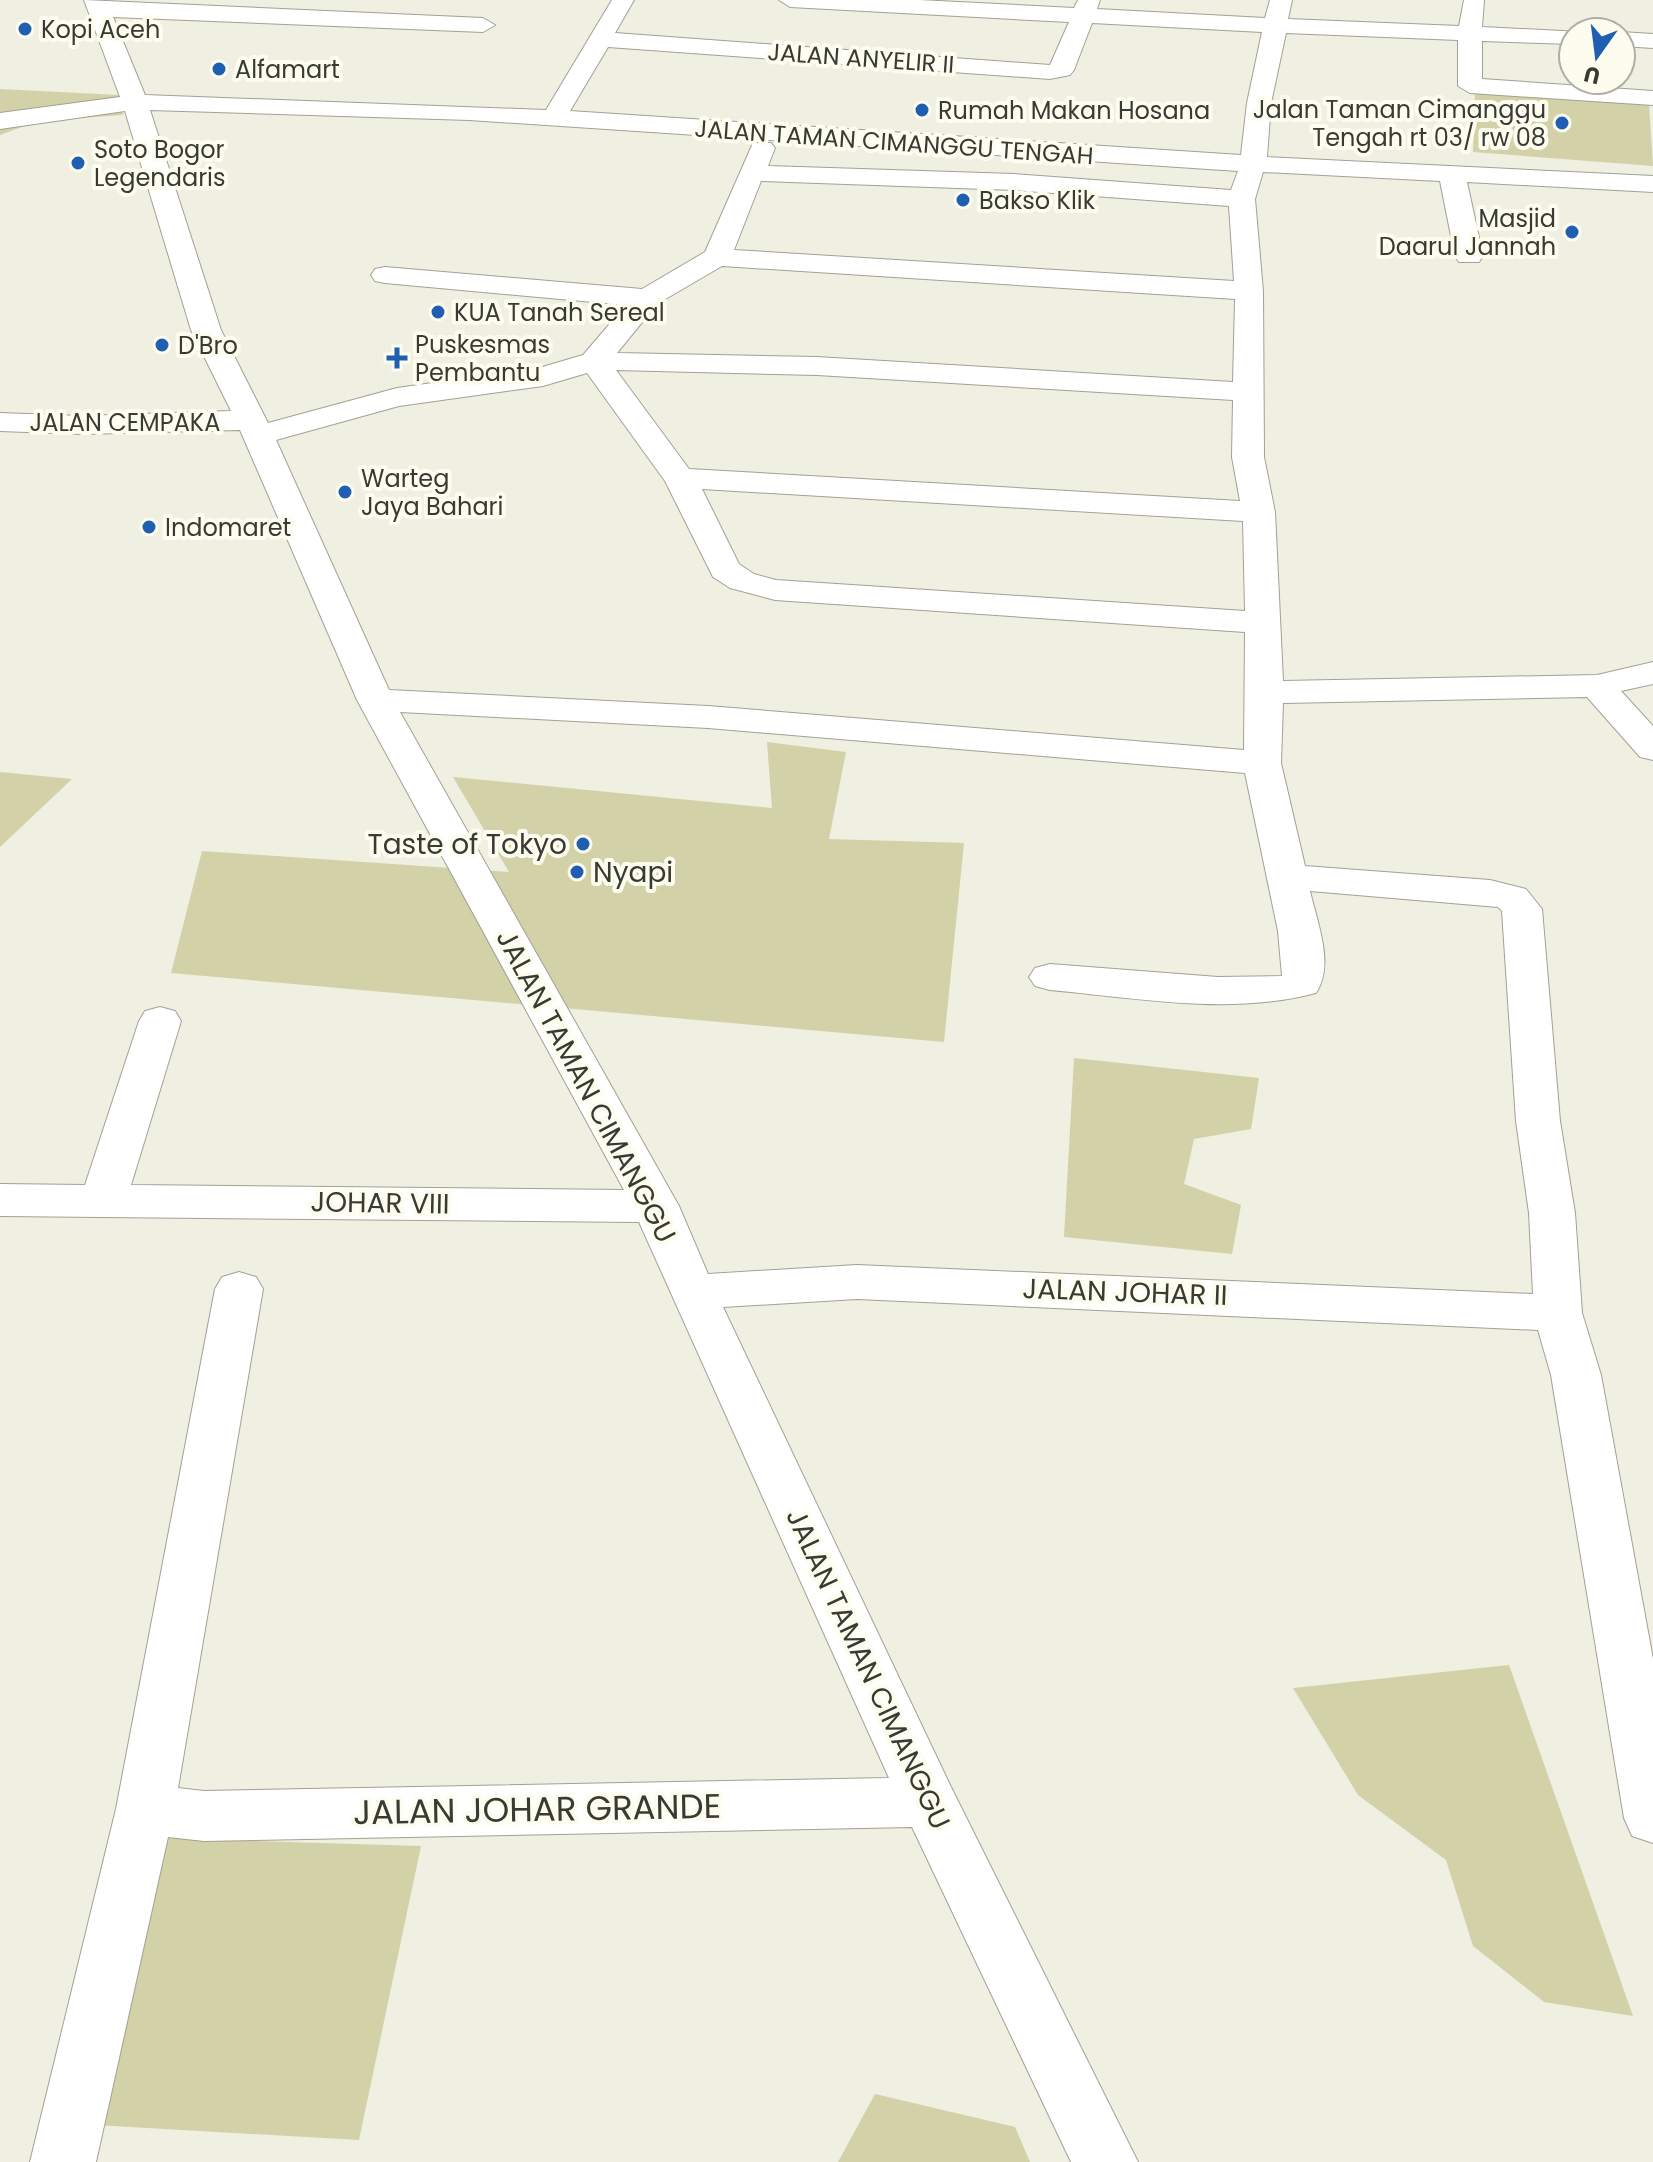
<svg xmlns="http://www.w3.org/2000/svg" width="1653" height="2162" font-family="Poppins,sans-serif">
<rect width="100%" height="100%" fill="#efefe2"/>
<g fill="#d3d1a8">
<path d="M0,89l118,6 5,20 -85,6 -38,14z"/>
<path d="M1475,92l174,13 4,61 -180,-14z"/>
<path d="M767,742l79,10 -17,87 135,4 -20,199 -773,-69 31,-122 307,21 -56,-95 319,31z"/>
<path d="M0,772l72,7 -72,68z"/>
<path d="M1074,1058l185,20 -8,51 -57,10 -10,45 57,21 -9,49 -168,-17z"/>
<path d="M1509,1665l124,351 -89,-14 -71,-56 -27,-86 -88,-65 -65,-107z"/>
<path d="M157,1838l264,8 -62,294 -281,-16z"/>
<path d="M875,2094l140,33 15,35h-192z"/>
</g>
<g fill="none" stroke-linecap="round" stroke-linejoin="round">
<g stroke="#a1a194" stroke-width="2">
<g id="minor">
<path d="M84,0l399,18 12,7 -12,7 -370,-15 32,78 401,15 66,-110h22l-19,33 435,32 19,-43 -279,-15 -11,-7h140l155,8 4,-8h22l-3,9 168,9 5,-18h22l-4,19 171,7 5,-26h20l-2,27 99,5h-8v12l-91,-3v38l171,12v14l-183,-12 -12,-7v-46l-172,-7 -15,70 -4,54 386,19v16l-186,-10 16,74 -4,6h-20l-4,-6 -15,-75 -177,-9 -8,27 8,92 1,166 11,55 8,169 314,-6 56,-13v22l-32,7 32,35v34l-13,-3 -53,-60 -304,6 -2,60 24,103 185,14 36,9 16,20 18,212 15,92 7,100 19,62 52,284v184l-21,-7 -8,-18 -73,-443 -13,-45 -681,-31 -134,8 228,480 187,375h-67l-159,-335 -708,14 -36,-4 -72,325h-66l86,-353 99,-520 7,-12 17,-5 17,5 7,12 -85,499 26,3 685,-13 -250,-556 -639,-6v-32l85,1 54,-164 6,-10 15,-4 15,4 6,10 -50,164 493,5 -267,-490 -117,-270 -158,4 -82,-3v-18l82,3 149,-5 -40,-81 -66,-219 -125,18v-16l120,-16zM1092,23l170,9 -15,71 -6,52 -671,-44 38,-64 442,32 20,-4 4,-5zM150,110l319,10 769,51 -7,19 -217,-16 -246,-8 7,-18 -4,-5h-18l-48,109 -63,37 -257,-22 -10,2 -4,6 4,6 10,2 241,22 -43,50 -44,13 -142,20 -129,35 -47,-93zM761,181l253,9 215,16 5,75 -500,-31zM722,266l513,33 -2,83 -416,-25 -200,-4 40,-49zM616,370l201,5 416,25 -1,57 8,44 -551,-32zM587,373l78,108 48,96 17,11 45,12 470,32 -1,118 -536,-44 -319,-16 -113,-250 123,-34 144,-20zM702,489l541,32 2,90 -469,-31 -22,-6 -15,-10zM400,712l308,16 537,45 33,158 4,45 -64,1 -168,-13 -15,4 -6,9 6,9 15,4c88,8 179,26 266,3 19,-28 1,-71 -6,-102l188,16 4,4 14,210 13,92 4,81 -676,-29 -149,9 -29,-68z"/>
<path d="M1621,32l32,2v14l-32,-2z"/>
</g>
</g>
<use href="#minor" fill="#fff" fill-rule="evenodd"/>
</g>
<g fill="#1f5eb0" stroke="#fcfcef" stroke-width="3">
<circle cx="25" cy="29" r="8"/>
<circle cx="219" cy="69" r="8"/>
<circle cx="922" cy="110" r="8"/>
<circle cx="1562" cy="123" r="8"/>
<circle cx="78" cy="163" r="8"/>
<circle cx="963" cy="200" r="8"/>
<circle cx="1572" cy="232" r="8"/>
<circle cx="438" cy="312" r="8"/>
<circle cx="162" cy="345" r="8"/>
<path d="M393 346h8v8h8v8h-8v8h-8v-8h-8v-8h8z"/>
<circle cx="345" cy="492" r="8"/>
<circle cx="149" cy="527" r="8"/>
<circle cx="583" cy="844" r="8"/>
<circle cx="577" cy="872" r="8"/>
</g>
<g text-anchor="middle" dominant-baseline="central" stroke-width="8" stroke-linejoin="round" paint-order="stroke">
<g font-size="24" fill="#3a3a35" stroke="#fcfcef" text-anchor="start">
<text x="41" y="29">Kopi Aceh</text>
<text x="235" y="69">Alfamart</text>
<text x="1546" y="109" text-anchor="end">Jalan Taman Cimanggu<tspan x="1546" dy="28">Tengah rt 03/ rw 08</tspan></text>
<text x="938" y="110">Rumah Makan Hosana</text>
<text x="94" y="149">Soto Bogor<tspan x="94" dy="28">Legendaris</tspan></text>
<text x="979" y="200">Bakso Klik</text>
<text x="1556" y="218" text-anchor="end">Masjid<tspan x="1556" dy="28">Daarul Jannah</tspan></text>
<text x="454" y="312">KUA Tanah Sereal</text>
<text x="415" y="344">Puskesmas<tspan x="415" dy="28">Pembantu</tspan></text>
<text x="178" y="345">D'Bro</text>
<text x="361" y="478">Warteg<tspan x="361" dy="28">Jaya Bahari</tspan></text>
<text x="165" y="527">Indomaret</text>
</g>
<g font-size="24" fill="#3a3a35" stroke="#fcfcef">
<text transform="translate(861 58) rotate(4)">JALAN ANYELIR II</text>
<text transform="translate(894 142) rotate(4)">JALAN TAMAN CIMANGGU TENGAH</text>
<text x="125" y="422">JALAN CEMPAKA</text>
</g>
<g font-size="28" fill="#3a3a35" stroke="#fcfcef" text-anchor="end">
<text x="567" y="844">Taste of Tokyo</text>
<text x="593" y="872" text-anchor="start">Nyapi</text>
</g>
<g font-size="28" fill="#3a3a35" stroke="#fcfcef">
<text transform="translate(586 1086) rotate(62)">JALAN TAMAN CIMANGGU</text>
<text transform="translate(380 1203) rotate(1)">JOHAR VIII</text>
<text transform="translate(1125 1292) rotate(2)">JALAN JOHAR II</text>
<text transform="translate(868 1669) rotate(65)">JALAN TAMAN CIMANGGU</text>
</g>
<g font-size="34" fill="#3a3a35" stroke="#fcfcef">
<text transform="translate(537 1809) rotate(-1)">JALAN JOHAR GRANDE</text>
</g>
</g>
<g transform="translate(1597 56) rotate(194)"><circle r="38" fill="#fcfcef" stroke="#aeaea5" stroke-width="2"/>
<path d="M0-6L14 30L0 20L-14 30Z" fill="#1f5eb0"/>
<text y="-12" font-size="22" font-weight="bold" text-anchor="middle" fill="#3a3a35">U</text>
</g>
</svg>
